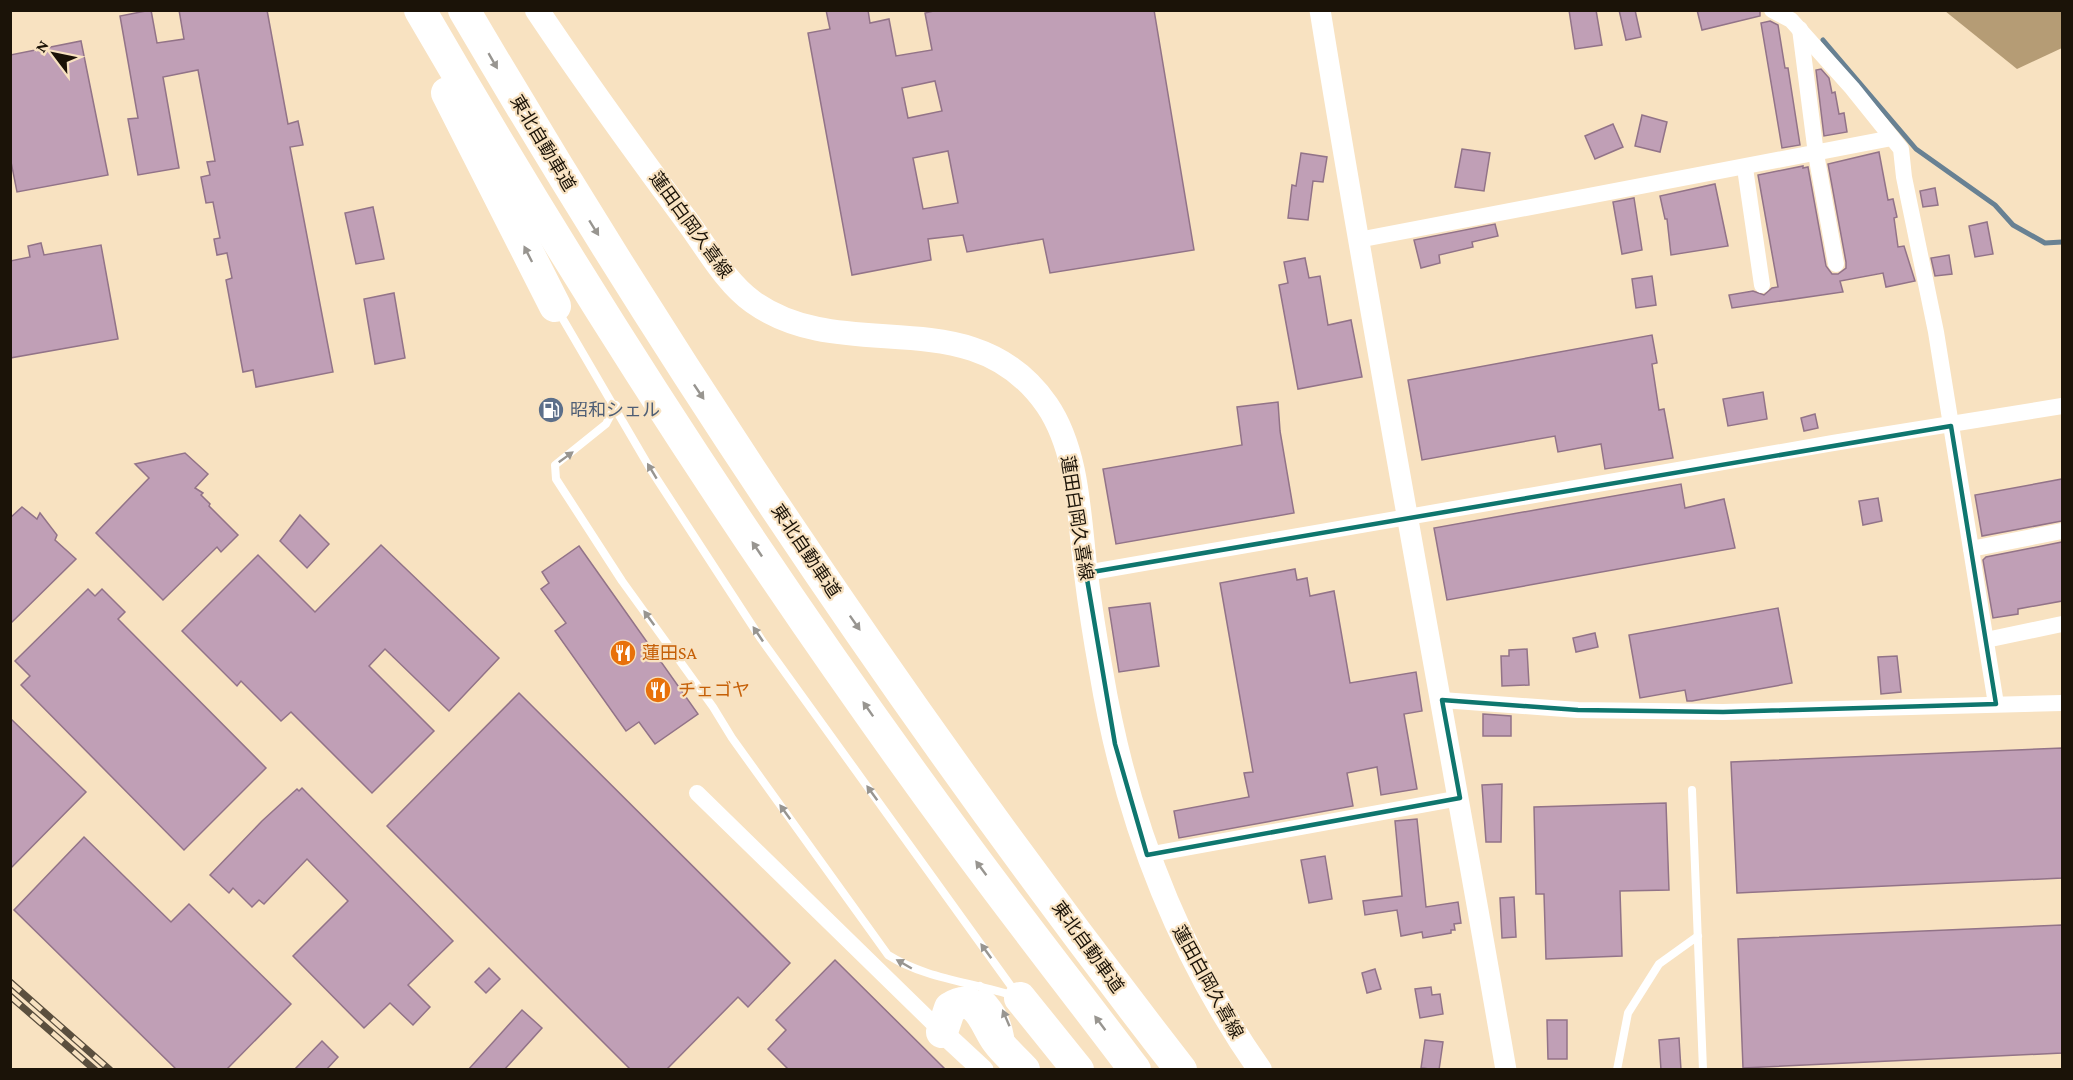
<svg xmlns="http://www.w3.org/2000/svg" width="2073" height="1080" font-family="'Crimson Pro','Noto Sans JP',serif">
<rect width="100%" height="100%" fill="#f8e2c1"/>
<path fill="#b59c75" d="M1945,11h117v37l-45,21z"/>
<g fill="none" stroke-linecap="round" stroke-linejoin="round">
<path stroke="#688193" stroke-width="5" d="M1823,40l93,109 79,56 18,20 32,18 17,-1"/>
</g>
<g fill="#c09fb6" stroke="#927388" stroke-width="1.5" fill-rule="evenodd">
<path d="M151,10l6,33 27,-4 -5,-29h88l21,114 10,-3 5,24 -13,2 43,225 -77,15 -3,-17 -10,2 -17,-92 6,-2 -5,-25 -10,2 -3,-16 6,-1 -7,-36 -7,1 -5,-26 9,-2 -3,-13 8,-1 -17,-91 -35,7 16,91 -41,7 -10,-56 10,-1 -18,-102z"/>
<path d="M826,10h42l2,13 19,-4 7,37 36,-6 -7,-37 13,-3h216l40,240 -144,23 -7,-34 -76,13 -4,-17 -35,4 3,21 -79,15 -44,-242 22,-4zM935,81l7,30 -34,7 -6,-30zM948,151l10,52 -35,6 -10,-51z"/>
<path d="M1569,10h27l6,35 -27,4z"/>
<path d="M1619,10h16l6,27 -15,3z"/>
<path d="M1697,10h63v6l-58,14z"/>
<path d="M1770,21l8,4 7,43h3l12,77 -18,3 -21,-125z"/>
<path d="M81,41l27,134 -91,17 -7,-35v-102z"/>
<path d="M1821,69l8,9 3,15 3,-1 4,22 5,-1 3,19 -23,4 -8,-66z"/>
<path d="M1642,115l25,7 -7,30 -25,-6z"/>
<path d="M1613,124l10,23 -28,12 -10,-23z"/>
<path d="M1462,149l28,4 -6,38 -29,-4z"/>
<path d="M1879,152l9,48 5,-1 4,18 -3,1 4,29 6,-1 11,35 -29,6 -3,-14 -43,8 3,11 -111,16 -3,-13 24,-4 11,4 8,-7 6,-1 -20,-112 45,-9v2l5,-1 18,99 6,8h6l8,-6v-6l-18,-98z"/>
<path d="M1301,153l26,4 -4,25 -10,-1 -5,39 -20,-2 4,-33 4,1z"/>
<path d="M1715,184l13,62 -57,9 -4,-36h-2l-5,-23z"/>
<path d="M1935,188l3,17 -15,2 -3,-16z"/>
<path d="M1634,198l8,52 -20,4 -9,-52z"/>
<path d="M373,207l11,52 -28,5 -11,-51z"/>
<path d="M1987,222l6,32 -18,3 -6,-31z"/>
<path d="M1495,224l3,12 -26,6 1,5 -34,8 1,8 -19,5 -7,-28z"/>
<path d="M41,243l3,12 57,-10 17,94 -108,19v-97l20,-4 -2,-11z"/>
<path d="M1949,255l3,19 -17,2 -4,-18z"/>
<path d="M1305,258l4,20 11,-2 8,49 23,-5 11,57 -64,12 -19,-104 9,-2 -4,-21z"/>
<path d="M1652,276l4,29 -20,3 -4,-29z"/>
<path d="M394,293l11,65 -30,6 -11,-65z"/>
<path d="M1652,335l5,28 -5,1 7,46 5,-1 9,49 -68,11 -4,-25 -43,8 -3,-16 -133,24 -14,-80z"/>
<path d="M1763,392l4,27 -39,7 -5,-27z"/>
<path d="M1278,402l2,29 14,82 -178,31 -13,-75 139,-24 -5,-38z"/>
<path d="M1815,414l3,14 -14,3 -3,-13z"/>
<path d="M185,453l23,21 -13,14 8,5 -2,2 9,9 -1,2 29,29 -17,17 -4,-5 -54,53 -67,-67 53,-55 -14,-14z"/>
<path d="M2062,479v42l-80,15 -7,-41z"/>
<path d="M1681,484l4,24 39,-9 11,49 -288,52 -13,-72z"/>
<path d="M1878,498l4,23 -19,4 -4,-24z"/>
<path d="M22,507l15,12 3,-6 17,22 -2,5 21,19 -66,65v-106z"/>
<path d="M300,515l29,29 -22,24 -27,-27z"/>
<path d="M2062,542v59l-44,8v5l-25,4 -10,-58 3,-3z"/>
<path d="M381,545l118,113 -50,53 -64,-62 -16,17 65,65 -62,62 -81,-81 -10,9 -40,-40 -4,5 -55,-55 76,-76 57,57z"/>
<path d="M579,546l119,168 -43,30 -16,-22 -13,9 -71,-100 11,-8 -25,-34 8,-6 -7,-11z"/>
<path d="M1295,569l2,11 10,-2 3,18 24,-5 16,92 66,-11 6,39 -18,3 13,75 -36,6 -4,-28 -30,6 6,33 -174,32 -5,-27 75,-14 -5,-24 9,-1 -33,-189z"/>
<path d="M88,589l7,7 7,-7 23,23 -7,7 148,149 -82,82 -163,-165 9,-9 -15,-15z"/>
<path d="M1150,603l9,63 -40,6 -10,-64z"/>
<path d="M1778,608l14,75 -100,18h-5l-2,-11 -45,8 -11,-63z"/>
<path d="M1595,633l3,14 -22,5 -3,-14z"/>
<path d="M1527,649l2,36 -27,1 -1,-30h8v-6z"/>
<path d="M1897,656l4,36 -20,2 -3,-37z"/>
<path d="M519,693l271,270 -42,44 -10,-10 -72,73h-35l-244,-244z"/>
<path d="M1483,714l28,2v20h-28z"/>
<path d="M10,718l76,74 -76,77z"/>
<path d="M2062,748v130l-325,15 -6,-131z"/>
<path d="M1502,784l-1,58h-15l-4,-57z"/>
<path d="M302,788l151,153 -45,44 22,22 -17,18 -23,-22 -26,25 -71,-72 55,-55 -41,-42 -43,45 -5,-4 -7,7 -19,-19 -4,5 -19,-18 52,-54 35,-32 2,2z"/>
<path d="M1666,803l3,87 -49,1 2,65 -76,3 -2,-65h-8l-2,-87z"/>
<path d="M1417,819l9,88 32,-5 3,21 -7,1 1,6h-4v3l-28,5 -1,-6 -21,4 -4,-26 -32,5 -2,-14 39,-5 -7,-75z"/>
<path d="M84,837l87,85 18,-18 102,100 -65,66h-49l-163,-160z"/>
<path d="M1325,856l7,43 -23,4 -8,-43z"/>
<path d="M1514,897l2,40 -14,1 -2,-40z"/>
<path d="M2062,925v128l-319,15 -5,-129z"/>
<path d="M835,960l111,110h-157l-21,-21 18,-19 -10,-10z"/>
<path d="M489,968l11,11 -14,14 -11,-11z"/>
<path d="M1375,969l6,20 -14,4 -5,-20z"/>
<path d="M1431,987l1,8 8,-1 3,20 -23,4 -5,-29z"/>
<path d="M522,1010l20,18 -38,42h-36z"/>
<path d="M1547,1020h20v39h-19z"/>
<path d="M1679,1038l2,32h-20l-2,-30z"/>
<path d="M1425,1040l18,2 -4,28 -18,-2z"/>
<path d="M322,1041l16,16 -12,13h-32z"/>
</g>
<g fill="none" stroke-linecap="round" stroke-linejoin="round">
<g stroke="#fff" stroke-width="8">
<path d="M557,309l94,161 110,169 255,354"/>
<path d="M616,405l-10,19 -51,41 1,14 66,102 91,126 19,31 156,217c38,24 84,27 126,41"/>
<path d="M1692,790l11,280"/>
<path d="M980,986c19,18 28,31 31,57"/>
<path d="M1617,1070l11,-57 31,-49 39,-28"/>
</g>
<g stroke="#fff" stroke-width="16">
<path d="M1772,10l19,10 61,68 49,61 3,28 32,155 60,372"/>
<path d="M1800,29l16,125 20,110"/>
<path d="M1745,168l17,117"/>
<path d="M1358,240l534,-102"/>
<path d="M1971,549l91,-18"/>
<path d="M1086,573l747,-130 229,-37"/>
<path d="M1986,640l76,-16"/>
<path d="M1442,700l136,10 145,2 339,-9"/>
<path d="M697,793l245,239"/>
<path d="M1147,855l313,-57"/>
</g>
<g stroke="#fff" stroke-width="21">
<path d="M1320,10c57,354 125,706 186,1060"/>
<path d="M942,1032l41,38"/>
</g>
<path stroke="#fff" stroke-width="24" d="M537,10c48,72 99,142 150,211 20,27 39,62 66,81 93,66 219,-5 294,103 32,47 32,114 39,169 4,32 9,64 15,97 24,144 75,279 159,399"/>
<g stroke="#fff" stroke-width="32">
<path d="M420,10c165,285 345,564 540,829 57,78 117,154 175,231"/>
<path d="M464,10c216,368 455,723 717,1060"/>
<path d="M447,93l108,213"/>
<path d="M1020,998l58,72"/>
<path d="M942,1032l8,-24c28,-18 35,17 47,33 8,11 18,19 27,29"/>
</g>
<g stroke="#5b4f3e" stroke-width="7">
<g id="rail">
<path d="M10,982l100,88"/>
<path d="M10,996l85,74"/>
</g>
</g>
<use href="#rail" stroke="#f8e2c1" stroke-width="4.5" stroke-dasharray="14" stroke-linecap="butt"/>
</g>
<defs><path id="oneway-solid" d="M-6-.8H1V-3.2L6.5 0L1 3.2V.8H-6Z" transform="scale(1.5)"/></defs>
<g fill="#989590">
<use href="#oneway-solid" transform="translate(493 61) rotate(60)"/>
<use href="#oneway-solid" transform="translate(594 228) rotate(58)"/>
<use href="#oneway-solid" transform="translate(528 254) rotate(-117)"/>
<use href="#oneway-solid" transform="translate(699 392) rotate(56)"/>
<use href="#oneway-solid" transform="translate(566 457) rotate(-36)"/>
<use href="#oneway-solid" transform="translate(652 471) rotate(-121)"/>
<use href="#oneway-solid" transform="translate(757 549) rotate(-124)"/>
<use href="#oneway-solid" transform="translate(649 618) rotate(-126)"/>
<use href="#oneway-solid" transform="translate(855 623) rotate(55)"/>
<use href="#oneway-solid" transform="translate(758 634) rotate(-124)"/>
<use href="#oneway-solid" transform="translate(868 709) rotate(-125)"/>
<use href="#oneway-solid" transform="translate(872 793) rotate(-126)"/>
<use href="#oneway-solid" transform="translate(785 812) rotate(-126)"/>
<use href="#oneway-solid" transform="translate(981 868) rotate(-127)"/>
<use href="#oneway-solid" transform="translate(986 951) rotate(-126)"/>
<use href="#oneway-solid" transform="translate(904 964) rotate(-150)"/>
<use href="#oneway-solid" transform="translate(1006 1018) rotate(-113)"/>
<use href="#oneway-solid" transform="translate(1100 1023) rotate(-127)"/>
</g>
<path fill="none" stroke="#0f766e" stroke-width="4.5" stroke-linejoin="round" d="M1951,426l45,278 -273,8 -145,-2 -136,-10 18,98 -313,57 -32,-111 -29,-171z"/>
<defs>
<g id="fuel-disc" transform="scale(1.35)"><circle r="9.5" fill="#5c6f8a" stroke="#f8e2c1"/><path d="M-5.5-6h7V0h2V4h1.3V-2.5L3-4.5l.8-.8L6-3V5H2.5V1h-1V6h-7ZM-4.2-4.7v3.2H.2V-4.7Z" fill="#fff"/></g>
<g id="restaurant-disc" transform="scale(1.35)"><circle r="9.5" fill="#e8710a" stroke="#f8e2c1"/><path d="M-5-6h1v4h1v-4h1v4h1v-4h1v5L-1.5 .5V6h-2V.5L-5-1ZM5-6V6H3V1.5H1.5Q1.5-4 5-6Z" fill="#fff"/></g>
</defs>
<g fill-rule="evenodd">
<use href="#fuel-disc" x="551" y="410"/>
<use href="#restaurant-disc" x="623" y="653"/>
<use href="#restaurant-disc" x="658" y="690"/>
</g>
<g text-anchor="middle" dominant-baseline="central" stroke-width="4.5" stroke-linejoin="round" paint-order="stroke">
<g font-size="18" fill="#1b1308" stroke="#f8e2c1">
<text transform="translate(543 143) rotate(59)">東北自動車道</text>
<text transform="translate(691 225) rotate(54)">蓮田白岡久喜線</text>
<text transform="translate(1077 518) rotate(81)">蓮田白岡久喜線</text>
<text transform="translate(806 551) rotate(56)">東北自動車道</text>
<text transform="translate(1088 947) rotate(54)">東北自動車道</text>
<text transform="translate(1208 982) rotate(61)">蓮田白岡久喜線</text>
</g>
<g font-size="18" fill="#4e5e75" stroke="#f8e2c1" text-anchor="start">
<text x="570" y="410">昭和シェル</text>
</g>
<g font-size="18" fill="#c56008" stroke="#f8e2c1" text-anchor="start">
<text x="642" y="653">蓮田SA</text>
<text x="678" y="690">チェゴヤ</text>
</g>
</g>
<rect width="2073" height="1080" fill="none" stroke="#1b1308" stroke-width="24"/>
<g transform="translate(54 54) rotate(302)" stroke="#f8e2c1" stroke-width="4.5" paint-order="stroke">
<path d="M0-4.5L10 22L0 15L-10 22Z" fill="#1b1308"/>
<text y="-9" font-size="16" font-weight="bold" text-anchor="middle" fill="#1b1308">N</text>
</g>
</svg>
